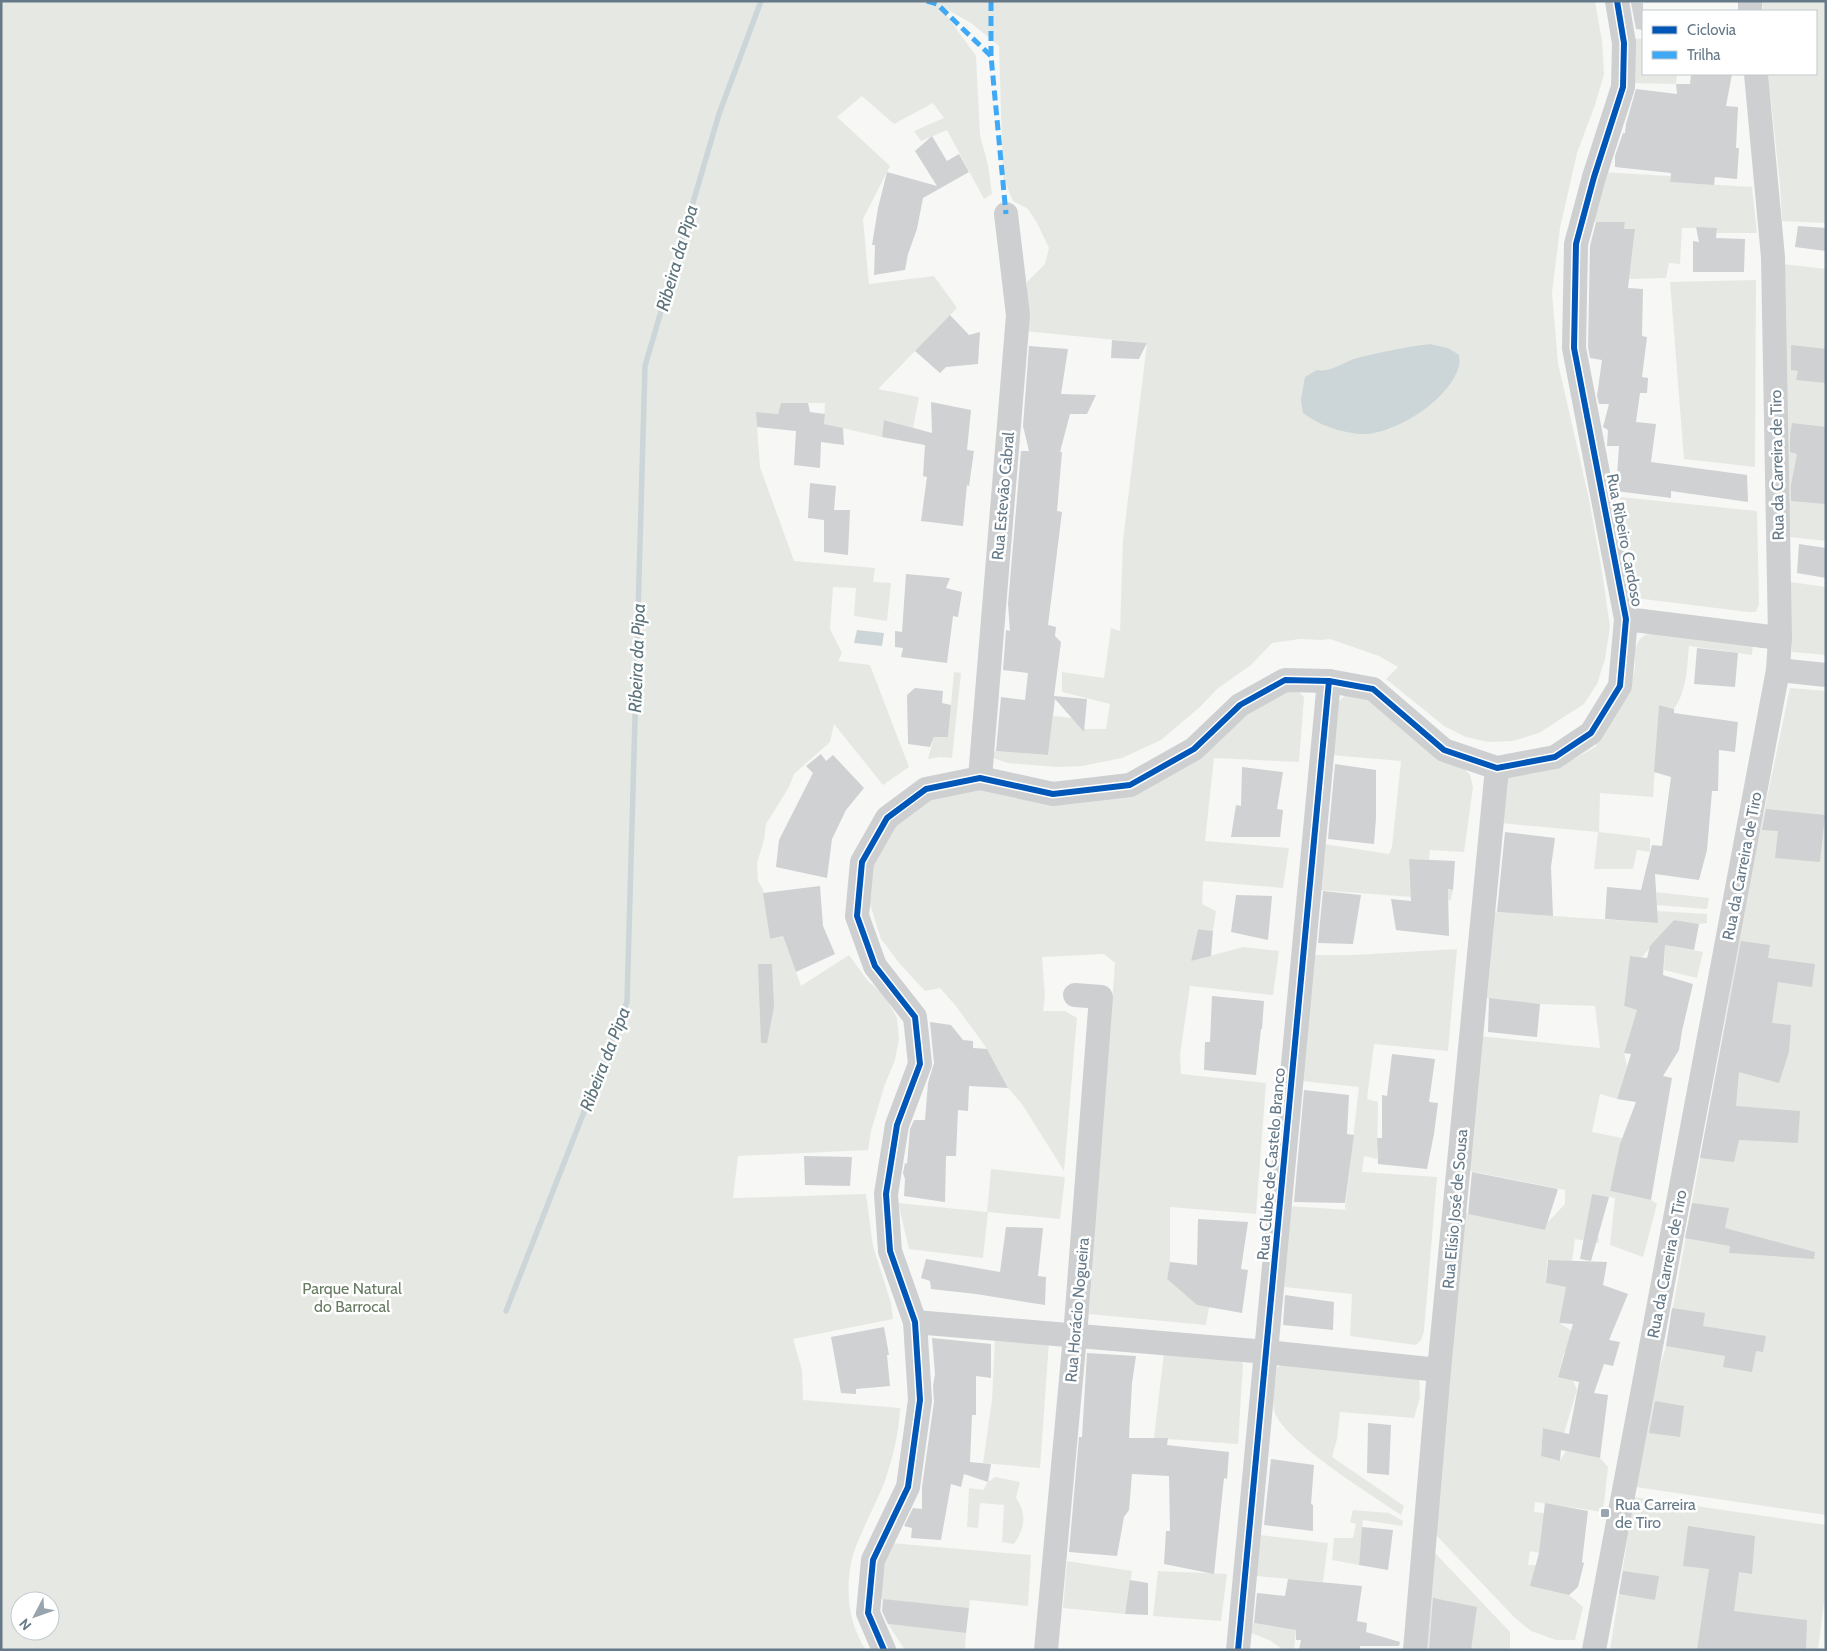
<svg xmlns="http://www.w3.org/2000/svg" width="1827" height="1651" font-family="Cabin,sans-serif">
<rect width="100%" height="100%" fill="#f7f7f6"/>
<g fill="#e6e9e3" fill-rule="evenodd">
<path d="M1,1h1594l7,40 2,33 -9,31 -18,48 -17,75 -8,65 6,70 31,136 13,72 8,56 -5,32 -8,25 -13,20 -45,29 -26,8 -25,1 -22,-5 -22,-11 -58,-47 12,-12 -19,-11 -49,-17 -9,1 -21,-1 -28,4 -21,22 -34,24 -16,17 -40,34 -39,18 -40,8 -24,1 -50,-4 -18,-6 5,-6 53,4 5,-39 19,2 12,11h22l4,-25 -48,-12v-20l42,6 7,-50 9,3 3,-91 24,-197 -123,-12 3,-49 18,-18 4,-16 -12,-25 -9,-14 -15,-8 -10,-24 -4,-131 -28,-23 -32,-18 37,51 4,79 8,30 4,29 -8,5 -37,-69 -26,11 -7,-10 30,-13 -11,-15 -39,21 -32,-28 -25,21 53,49 -27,53 6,65 65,-8 23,32 -79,81 41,8 -6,31 -28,-8 -3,17 -58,-13 1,-21h-44l-3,11 -22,-2 4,55 34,94 81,7 -2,14 18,1 -4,38 -33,-5 2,-28 -23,-1 -3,42 12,24 -4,8 32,4 39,102 -26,18 -49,-61 -4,18 -36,32 -5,13 -23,37 -2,16 -7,23 1,18 5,8 7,50 13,-3 18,50 48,-31 18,25 17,15 13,23 2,21 -4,21 -10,24 -14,47 -3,19 -130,6 -5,42 133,-4 7,52 18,57 2,16 -100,20 9,31 1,30 97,8c-1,26 -8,54 -17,78 -9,21 -19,40 -27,60 -12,32 -10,75 10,104h-865zM20,1601h30v30h-30z"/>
<path d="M1762,1h64v222l-44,-2 -2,-36 -12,-111h48v-63h-53z"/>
<path d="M1631,38l12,1v35h34l-1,10 -47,-1z"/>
<path d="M1602,172l68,4v6l82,5 5,46h-40v-5h-35l-2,36 -11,-1 -3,15 -37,1 6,-50h-11l1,-7h-35z"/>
<path d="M1782,264l44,5v272l-37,-4z"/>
<path d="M1756,280l-1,187 -71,-8 -14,-177z"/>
<path d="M1620,497l137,14 2,93 -3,8h-8l-113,-14z"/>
<path d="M1790,582l36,5v68l-34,-3z"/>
<path d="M1654,633l99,11 -1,11 -63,-9c-2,21 -2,45 -15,63l-15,-4 -6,92 -53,-4 -1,39 51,6v14l-13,-2 -4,19h-39l4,-37 -98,-9 6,-46 5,-4 20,1 19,-5 26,-11 19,-11 13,-21 24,-44 3,-15 -1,-17 5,-10 6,-5z"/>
<path d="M954,672l7,1 -9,85 -12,-1 -12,2 6,-22h14z"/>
<path d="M1790,688l36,3v824l-190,-28 15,-91 15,-50 61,-336 10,-69z"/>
<path d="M1296,689l8,8 -5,65 -85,-4 -9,83 84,7 -6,40 -80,-7 -1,23 14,7 -3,20 -15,-2 -7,32 52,-14 36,4 -6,44 -83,-9 -10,69 1,19 85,9 -10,131 -86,-7v55l-3,17 30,26 12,2 -3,18 -117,-11 26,-351 -11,-9 -62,3 3,40 -2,14h22l12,7 -13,153 -42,-67 -14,-16 -21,-39 -12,-17 -20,-27 -15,-17 -15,3 -25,-27 -19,-25 -11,-35 1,-41 26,-42 29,-23 58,-9 52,11 36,4 54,-9 85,-52 55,-44z"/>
<path d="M1351,690l13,6 97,69 9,10 3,12 -9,65 -34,-2 -1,10 -20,-1 1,26 43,5 -2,10 -133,-10 6,-46 65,10 3,-7 9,-86 -70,-6 8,-54z"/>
<path d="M1656,892l53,6 -2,11 -50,-4z"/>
<path d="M1657,911l50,3v9l-8,1 -25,-4 -32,37 -12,-1 -6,50 13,4 -13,43 3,13 -10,33 -17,-5 -8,38 30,6 -12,53 41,9 6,4 -14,53 -33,-12 5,-47 -23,-4 -7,37 13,4 1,8 -24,-4 -3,22 -25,-1 -1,23 20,4 -7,36 18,11 -3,21 -10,-2 -6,23 15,4 4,10 -13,43 -21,-5 -2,28 19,5 6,-10 34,7 8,9 -5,45 -68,-10 -1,10 10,1 1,41 -15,-3 -2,14h8l-5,21 38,9 14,12 -8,33h-19l-25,-9 -16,-13 -80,-84 30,-321 80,17 3,-8 17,-18v-14l-95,-19 9,-135 121,12 -5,-42 -55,-2 -53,-6 8,-86 163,11z"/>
<path d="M1665,945l38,7 -6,26 -33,-8z"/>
<path d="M1457,949l-9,102 -74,-7 -7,55 11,3 -1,57 -13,-3 -2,16 75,5 -13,154 -3,9 -5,5 -66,-9 2,-42 -68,-7 4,-81 62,4 -5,-1 14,-122 -58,-6 11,-126h42z"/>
<path d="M991,1169l74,8 -5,42 -72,-7 -5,46 -74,-9 -11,-46 89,9z"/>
<path d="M995,1338l54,4 -9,126 -57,-5 9,-63z"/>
<path d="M1164,1352l76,8 3,4 -5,80 -84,-6z"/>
<path d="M1282,1364l137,12 1,21 -6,21 -74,-6 -3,27 -5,18 72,49 -3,9c-26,-18 -121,-76 -127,-105 -2,-8 2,-32 3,-42z"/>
<path d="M995,1477l25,5 -4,16c11,15 9,31 -2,46l-12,-2 2,-37 -24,-2 -2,25 -11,-1 2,-39 14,2 5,-8z"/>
<path d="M1634,1497l192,28v62l-8,63h-208z"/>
<path d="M1353,1510l36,3 14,8 -1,5 -39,-6 -4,45 -27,-5 2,-22h19l3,-14 -6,-2z"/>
<path d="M1260,1535l68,8 -5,39 -67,-6z"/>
<path d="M891,1543l140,12 -3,51 -58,-6 -1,8 -88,-9 3,-40z"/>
<path d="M1434,1552l76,80v18h-87z"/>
<path d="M1067,1561l65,10 -7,43 -62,-6z"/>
<path d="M1158,1571l69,3 -6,47 -68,-5z"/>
<path d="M1247,1622l49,8 -2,20h-11l-12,-9 -22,-9z"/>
<path d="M888,1624l78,9 -1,17h-60z"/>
</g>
<g fill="#ccd5d7">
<path d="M1430,344l18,4 11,7c0,3 1,8 0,11 -9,34 -66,70 -99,68 -21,-2 -41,-9 -57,-21l-2,-13 4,-23 12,-7c14,3 26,-8 40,-12 24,-6 48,-11 73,-14z"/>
<path d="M857,630l27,3 -2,13 -28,-3z"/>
</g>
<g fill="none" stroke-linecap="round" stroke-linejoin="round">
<path stroke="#ccd5d7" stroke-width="5.5" d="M506,1311l121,-309 18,-636 74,-252 42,-113"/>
</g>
<g fill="#cfd1d2">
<path d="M1631,3h12v27l-7,-1z"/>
<path d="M1691,74h41l-6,32 12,1 -2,41h3l-2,31 -22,-2 -1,8 -44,-3 1,-9 -56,-6v-11l8,-23h2l1,-9 10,-35 41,5 -1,-10h14z"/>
<path d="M932,136l15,25 12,-7 10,18 -46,26 -6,31 -9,25 -3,16 -31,5 1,-30h-3l6,-37 9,-36 50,14 -22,-35z"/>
<path d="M1596,222h29l-1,7h11l-7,59 15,1 -1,47 5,1 -5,40 6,1 -1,15h-7l-4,29 20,2 -5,38 96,13 1,27 -77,-11v7l-55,-7 3,-45h-12l1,-16 -5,-3 6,-23h-10l-2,-8 5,-36 -12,-2 -2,-11 2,-101z"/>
<path d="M1798,226l28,2v23l-31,-4z"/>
<path d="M1696,227l21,1 -1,10 29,1 -1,33h-51v-31l6,1z"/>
<path d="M950,315l19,20 11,-3 -2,32 -32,3 -6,6 -25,-22z"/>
<path d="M1112,340l35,3 -8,16 -28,-1z"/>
<path d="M1791,345l35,4v34l-30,-3 2,-9 -7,-1z"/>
<path d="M1029,346l39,3 -7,45 35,1 -9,19h-17l-10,38h2l-5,59 5,1 -14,113 8,2 -1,9 6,6 -7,54 33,3 -3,33 -29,-33 -7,56 -52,-4 5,-54 24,3 3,-27 -25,-3 3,-40 4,1 -2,-27 13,-153h8l-6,-25z"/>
<path d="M931,402l40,8 -4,40 7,1 -5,35 -2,-1 -4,41 -42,-5 6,-44 -4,-1 2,-31 -43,-8 2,-17 48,13z"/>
<path d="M781,403h27l2,9 15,2 -1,10 19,4 1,17 -23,-3 -1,26 -26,-3 2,-34 -39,-4 -1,-15 22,2z"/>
<path d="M1792,423l34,4v77l-35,-3v-16l6,-31 -7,-2v-17z"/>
<path d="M810,483l26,3 -2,24h16l-2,45 -24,-3v-32l-16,-2z"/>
<path d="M1799,544l27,4v30l-29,-5z"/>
<path d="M906,574l44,4 -4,10 16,4 -4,25 -5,-1 -6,47 -46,-6 2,-9 -8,-1v-16l7,1z"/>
<path d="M1697,648l41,5 -3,34 -41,-3z"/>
<path d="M915,688l28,3 -1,12 9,2 -3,32h-14l-4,10 -22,-3 -1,-49z"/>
<path d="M1659,705l15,4v4l64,9 -3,30 -16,-2 -1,41h-6l-5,59 -8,30 -44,-6 3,49 -53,-4 2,-32 34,3 11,-45 10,1 9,-69 -17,-5z"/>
<path d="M821,754l5,7 7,-6 31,33 -18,22 -14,29 -5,39 -51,-11 3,-27 34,-67 -7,-7z"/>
<path d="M1335,764l41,6v48l-2,26 -46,-5z"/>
<path d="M1242,767l41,5 -6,37 6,1 -3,27h-49l5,-32 5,1z"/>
<path d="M1766,809l59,6 -5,47 -45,-4 3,-27 -16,-1z"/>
<path d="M1505,832l50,6 -4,29 2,49 -56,-4z"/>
<path d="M1409,859l46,2 -2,29 -5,-1 1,47 -53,-6 -5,-31 20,2z"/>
<path d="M820,886l3,40 12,28 -39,18 -13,-36 -13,3 -7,-46z"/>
<path d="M1323,891l38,4 -8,49 -35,-1z"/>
<path d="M1236,895l36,1 -4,44 -37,-8z"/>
<path d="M1674,920l25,4 -5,26 -29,-5 -2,30 30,9 -11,47 -3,19 -16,26 9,2 -21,122 -41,-9 10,-47 16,-42 -19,-3 14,-45 -7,-1 13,-43 -13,-4 6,-50 17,2 3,-12z"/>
<path d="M1198,929l15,2 -2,25 -20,5z"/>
<path d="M1741,941l29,4 -2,13 47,6 -3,23 -34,-5 -6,41 19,2 -2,27 -10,31 -40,-11 -3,34 64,5 -2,32 -59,-3 -5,22 -34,-4z"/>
<path d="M758,964h14l2,43 -7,36h-6z"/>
<path d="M1212,996l52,5 -2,28h-1l-5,46 -52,-5 1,-28h5z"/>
<path d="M1489,998l51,6 -3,33 -49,-5z"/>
<path d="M930,1022l21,3 12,15 10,1v7l14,1 21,39 -39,-2 -1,25 -10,-1 -2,46h-10l-1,46 -41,-6 1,-17 -2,-6 2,-10 2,1 3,-35 4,-9h11l3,-37 6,-20z"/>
<path d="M1392,1054l43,5 -6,43 9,1 -4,31 -7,35 -49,-5 -1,-26h5v-43l5,1z"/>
<path d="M1304,1090l45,5 -2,39 7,1 -9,68 -51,-1z"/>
<path d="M804,1156l48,1 -2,29 -45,-1z"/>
<path d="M1472,1172l86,17 -13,41 -77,-16z"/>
<path d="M1592,1194l17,3 -18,64 -11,-2z"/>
<path d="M1692,1203l37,5 -4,20 90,24 -1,7 -85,-6 1,-7 -45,-8z"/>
<path d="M1198,1219l50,3 -7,47 7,1 -6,43 -45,-8 -30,-26 3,-17 27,3z"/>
<path d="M1006,1227l37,1 -5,48 8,1 -1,28 -69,-11 -45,-5 -1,-8 -9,-3 5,-19 74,13z"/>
<path d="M1548,1260l59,2 -4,23 25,9 -19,46 11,2 -7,24 -9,-2 -10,29 14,2 -8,63 -39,-8 -1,11 -19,-5 2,-28 26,6 10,-52 -21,-5 15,-53 -14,-1 7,-36 -20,-4z"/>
<path d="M1285,1295l49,7 -1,28 -50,-5z"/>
<path d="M1672,1308l33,5 -2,13 63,10 -3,16 -7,-1 -4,21 -29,-5 2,-11 -59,-10z"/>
<path d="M884,1327l5,28h-2l3,31 -34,3v5l-15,-1 -10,-56z"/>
<path d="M932,1338l59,6v34l-15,-2v39h-4l-2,47 21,2 -3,18 -24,-8 -3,13 -10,-3 -10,56 -30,-2 1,-10 -8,-2 9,-18 9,1v-22l12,-85 -1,-16 2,-12z"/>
<path d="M1087,1353l49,3 -4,27 -3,55h39l-1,7 62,7 -2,27 -3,-1 -10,96 -50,-10 2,-33h4l-1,-55 -37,-2 -3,36 -5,7 -7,39 -48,-4 10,-115h3z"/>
<path d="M1655,1401l29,5 -4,31 -31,-4z"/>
<path d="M1368,1423l23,2 -2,50 -22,-2z"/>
<path d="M1271,1459l43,6 -3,39 2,1v26l-49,-6z"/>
<path d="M1545,1503l43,8 -6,51 2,1 -6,24 -9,8 -39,-9 9,-33z"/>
<path d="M1688,1526l67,10 -3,38 -13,-2 -5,39 73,9 -1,30h-109l12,-81 -26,-3z"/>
<path d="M1362,1527l31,3 -5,40 -29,-5z"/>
<path d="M1623,1571l36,5 -4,24 -36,-6z"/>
<path d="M1288,1579l74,7 -5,35 10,2 -1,9 34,10 -1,4h-39v4h-61l2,-10h-5v-10l-42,-7 3,-30 28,3z"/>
<path d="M1130,1580l18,3v32l-23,-1z"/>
<path d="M1433,1598l44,9 -6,43h-42z"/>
<path d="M883,1599l86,9 -3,25 -78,-9 -6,-13z"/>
</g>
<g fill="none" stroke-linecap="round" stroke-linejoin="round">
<g stroke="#cdcfd0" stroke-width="24">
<path d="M1750,1v10"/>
<path d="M1626,619l154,19"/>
<path d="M1778,670l48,5"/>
<path d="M980,778l38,-463 -12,-101"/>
<path d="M915,1322l352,30 172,18"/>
<path d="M884,1650l-16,-37 5,-53 35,-73 12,-87 -5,-78 -25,-71 -4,-57 11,-69 23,-61 -5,-47 -40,-51 -18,-50 5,-54 25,-44 39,-29 54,-11 73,16 77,-9 64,-36 46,-44 45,-25 44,1 44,8 71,61 53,18 58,-11 36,-24 29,-47 6,-67 -52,-271 2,-104 18,-67 29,-90 1,-44 -7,-42"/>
<path d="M1046,1650l29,-314 26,-339 -26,-2"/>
<path d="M1238,1650l91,-969"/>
<path d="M1415,1650l24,-280 58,-602"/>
<path d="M1594,1650l184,-980 2,-32 -7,-381 -17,-183"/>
</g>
<g stroke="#3fa9f5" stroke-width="5" stroke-dasharray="10 5" stroke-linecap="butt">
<path d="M927,1l10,3 54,52 15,158"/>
<path d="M991,1v55"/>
</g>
<g stroke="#fff" stroke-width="9">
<g id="cycleway">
<path d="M884,1650l-16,-37 5,-53 35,-73 12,-87 -5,-78 -25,-71 -4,-57 11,-69 23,-61 -5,-47 -40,-51 -18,-50 5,-54 25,-44 39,-29 54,-11 73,16 77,-9 64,-36 46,-44 45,-25 44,1 44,8 71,61 53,18 58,-11 36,-24 29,-47 6,-67 -52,-271 2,-104 18,-67 29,-90 1,-44 -7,-42"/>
<path d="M1238,1650l91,-969"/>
</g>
</g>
<use href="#cycleway" stroke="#0057b8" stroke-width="6"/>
</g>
<rect fill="#98a5ae" stroke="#fff" stroke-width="2" x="1600" y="1508" width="10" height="10" rx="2.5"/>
<g text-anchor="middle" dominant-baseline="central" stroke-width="5" stroke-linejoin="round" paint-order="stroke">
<g font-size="16" fill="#657988" stroke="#fff">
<text transform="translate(1777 465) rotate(-91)">Rua da Carreira de Tiro</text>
<text transform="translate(1003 496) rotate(-85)">Rua Estevão Cabral</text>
<text transform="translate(1625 540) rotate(79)">Rua Ribeiro Cardoso</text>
<text transform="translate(1742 866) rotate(-79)">Rua da Carreira de Tiro</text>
<text transform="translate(1271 1164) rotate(-85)">Rua Clube de Castelo Branco</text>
<text transform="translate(1455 1209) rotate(-85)">Rua Elísio José de Sousa</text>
<text transform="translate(1667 1264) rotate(-79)">Rua da Carreira de Tiro</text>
<text transform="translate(1077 1310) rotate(-85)">Rua Horácio Nogueira</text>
</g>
<g font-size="16" fill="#667a60" stroke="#fff">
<text x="352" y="1288">Parque Natural<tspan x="352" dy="18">do Barrocal</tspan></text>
</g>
<g font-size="16" fill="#657988" stroke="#fff" text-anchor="start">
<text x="1615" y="1504">Rua Carreira<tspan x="1615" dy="18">de Tiro</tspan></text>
</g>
<g font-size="18" font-style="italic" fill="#5c747c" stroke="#fff">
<text transform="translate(677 258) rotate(-74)">Ribeira da Pipa</text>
<text transform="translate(637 658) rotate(-88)">Ribeira da Pipa</text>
<text transform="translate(605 1059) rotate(-69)">Ribeira da Pipa</text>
</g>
</g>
<rect width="1827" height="1651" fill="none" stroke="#657988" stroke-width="5"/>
<rect x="1642" y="10" width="175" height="65" fill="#ffffff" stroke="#c1c9cf"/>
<rect x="1652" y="26" width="25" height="8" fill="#0057b8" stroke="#c1c9cf"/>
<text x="1687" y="35" font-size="15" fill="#657988">Ciclovia</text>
<rect x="1652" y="51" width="25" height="8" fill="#3fa9f5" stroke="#c1c9cf"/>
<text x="1687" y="60" font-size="15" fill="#657988">Trilha</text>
<g transform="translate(35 1616) rotate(229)"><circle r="24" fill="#ffffff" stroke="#c1c9cf"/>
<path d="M0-4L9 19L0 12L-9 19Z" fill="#98a5ae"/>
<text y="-8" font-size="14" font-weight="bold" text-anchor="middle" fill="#657988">N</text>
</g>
</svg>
